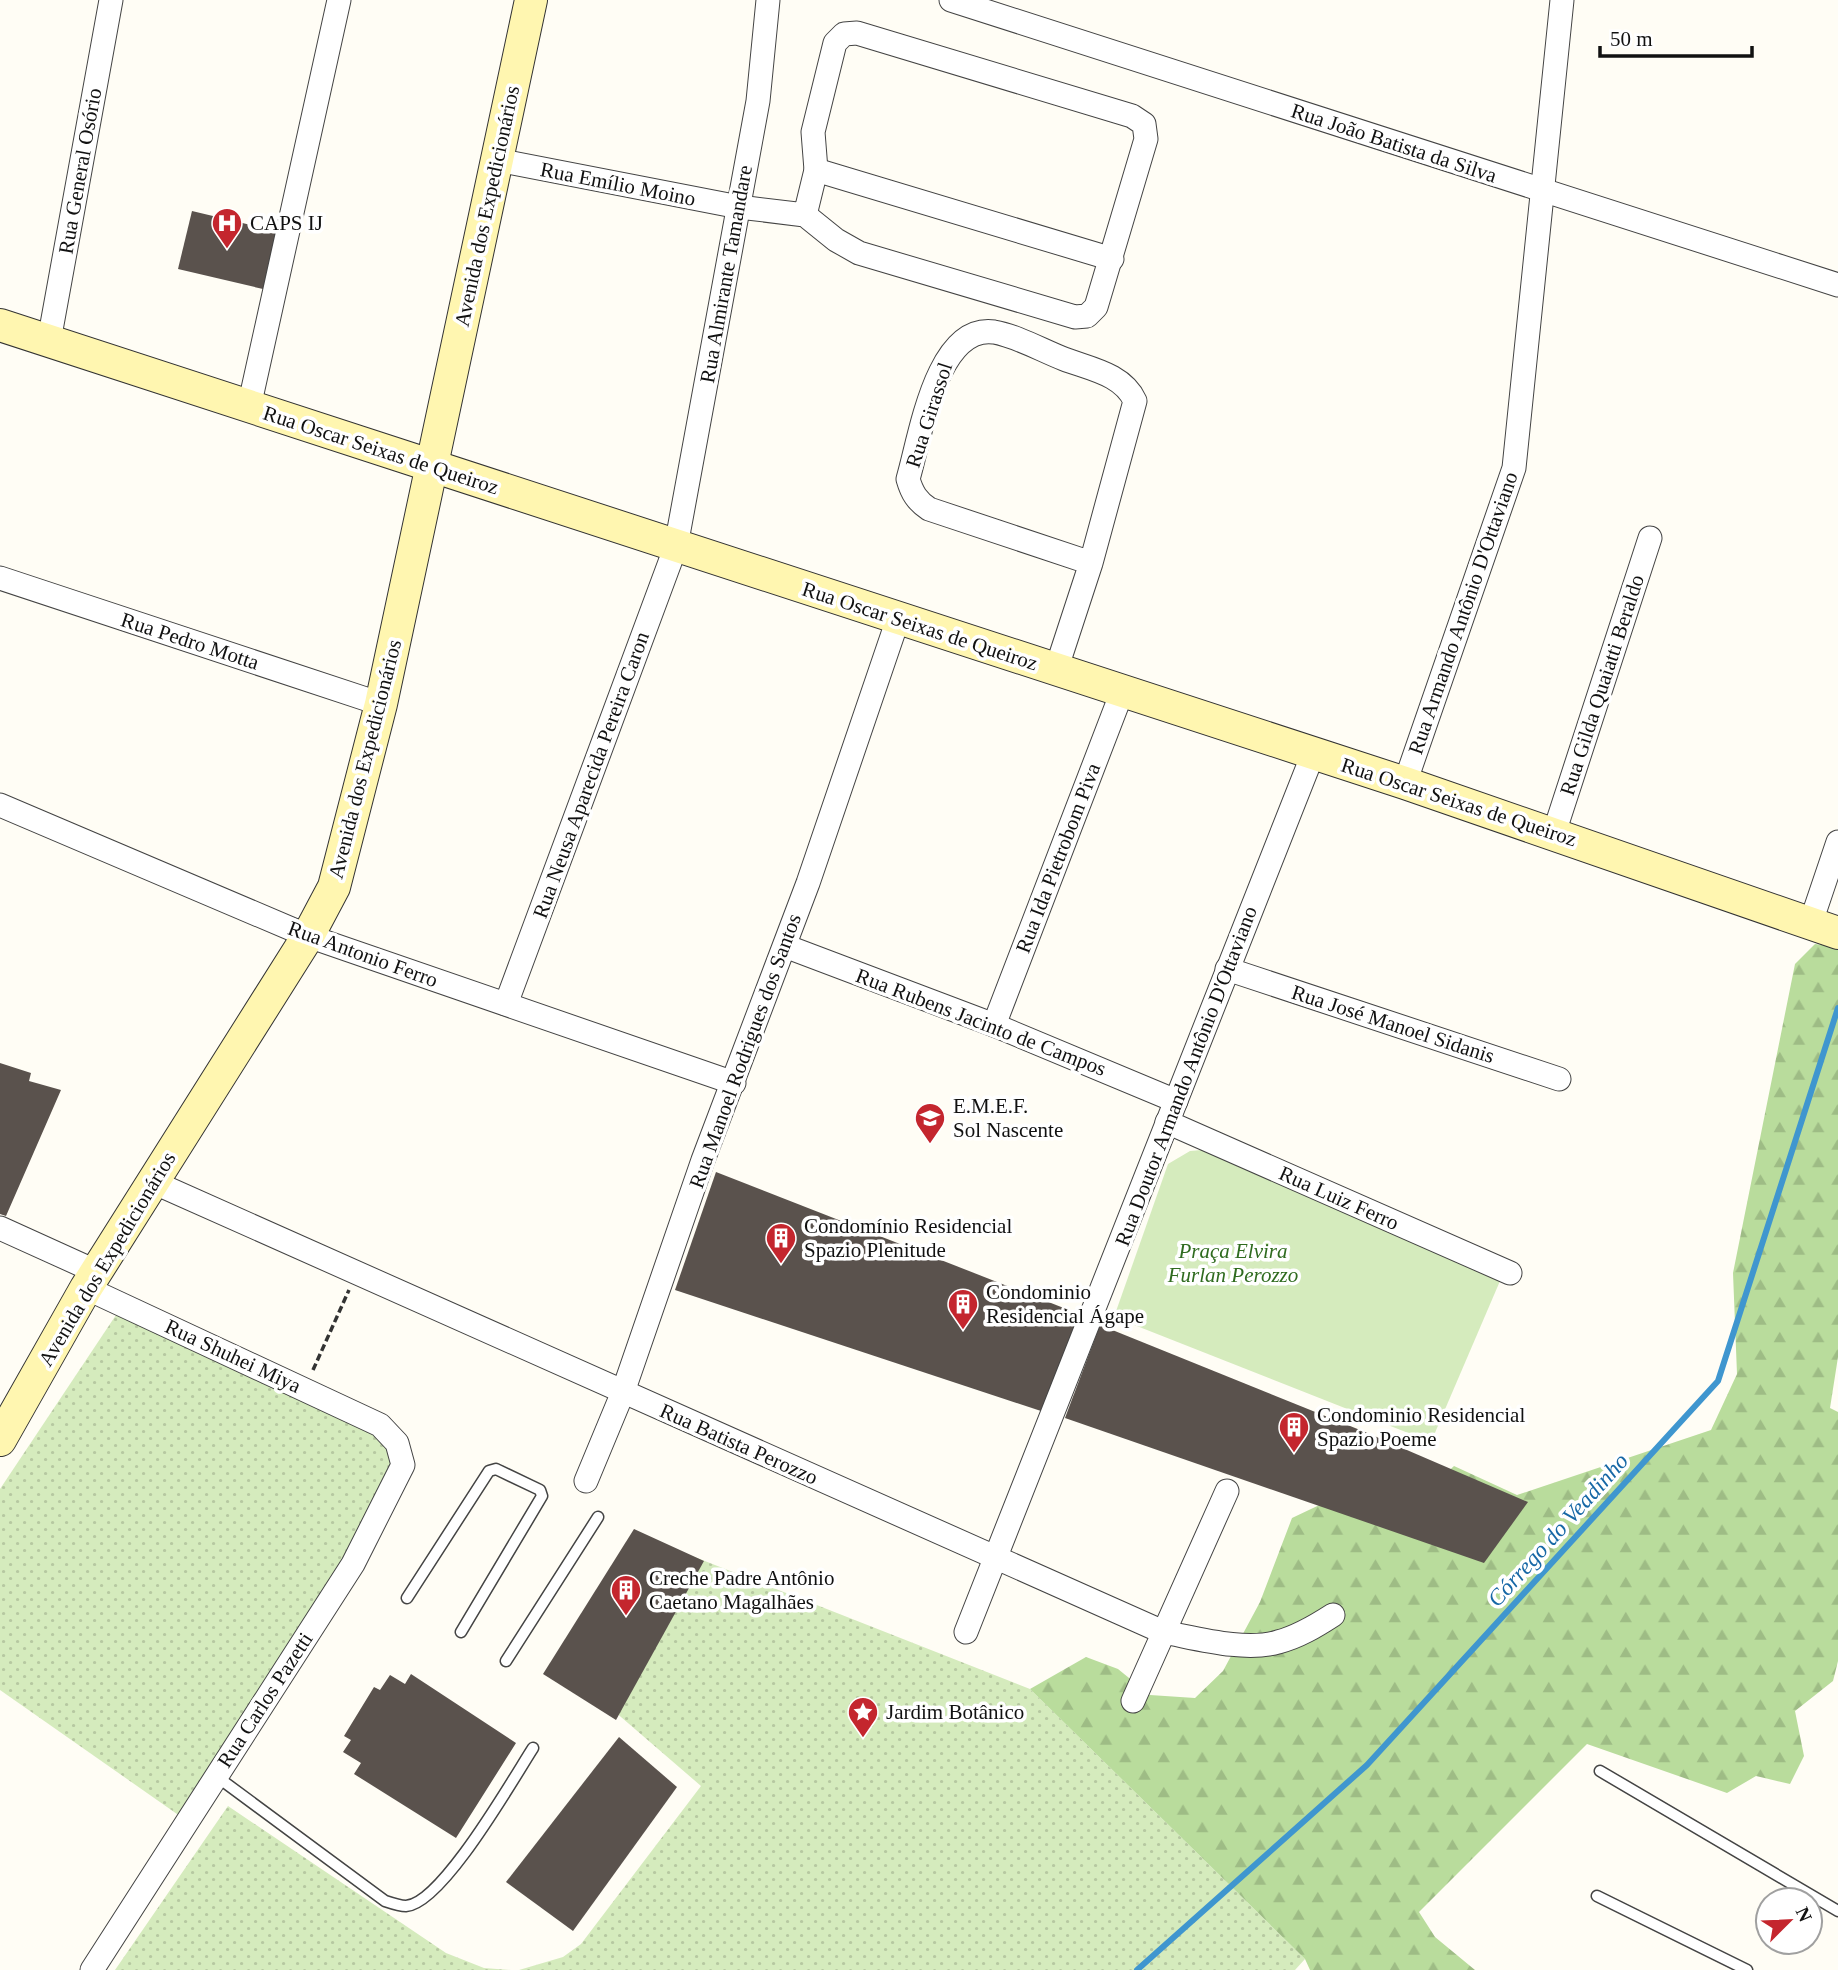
<svg xmlns="http://www.w3.org/2000/svg" width="1838" height="1970" font-family="'Times New Roman',serif">
<defs>
<pattern id="grass-dots" width="8" height="8" patternUnits="userSpaceOnUse" patternTransform="scale(1.75)"><rect width="8" height="8" fill="#d5ebbd"/><path d="M2 2h.1M6 6h.1" fill="none" stroke="#b6c8a1" stroke-width="1.8" stroke-linecap="round"/></pattern>
<pattern id="forest-firs" width="22" height="20" patternUnits="userSpaceOnUse" patternTransform="scale(1.75)"><rect width="22" height="20" fill="#b9dc9c"/><path d="M5 1l3.5 6h-7zM16 11l3.5 6h-7z" fill="#9ebc85"/></pattern>
</defs>
<rect width="100%" height="100%" fill="#fffdf5"/>
<g fill="url(#grass-dots)">
<path d="M116,1315l256,115 18,16 7,21 -210,354 -187,-131v-201z"/>
<path d="M659,1543l371,146 275,270 -10,11h-776l44,-13 18,-13 120,-158 -109,-94z"/>
<path d="M228,1806l218,147 38,15 27,2h-396z"/>
</g>
<path fill="url(#forest-firs)" d="M1815,944l23,3v410l-8,51 8,4v249l-5,20 -38,30 9,45 -14,28 -34,-8 -29,17 -140,-49 -168,168 16,25 40,33h-165l-5,-11 -275,-270 56,-32 32,12 32,26 45,3 28,-27 37,-69 32,-84 59,-28 71,6 32,-30 63,29 194,-65 26,-56 -4,-101 62,-309z"/>
<path fill="#d5ebbd" d="M1202,1150l301,124 -72,168 -317,-125 54,-153 22,-13z"/>
<g fill="none" stroke-linecap="round" stroke-linejoin="round">
<path stroke="#3f96cf" stroke-width="6" d="M1137,1970l230,-205 351,-384 120,-373"/>
</g>
<g fill="#5a524d">
<path d="M192,211l84,20 -13,58 -85,-20z"/>
<path d="M0,1063l31,10 -2,8 32,9 -55,126 -6,-2z"/>
<path d="M716,1172l363,142 -38,97 -366,-121z"/>
<path d="M1100,1325l265,107 163,70 -44,61 -419,-145z"/>
<path d="M634,1529l70,32 -88,159 -73,-46z"/>
<path d="M411,1674l105,69 -60,95 -102,-64 7,-11 -18,-11 8,-12 -7,-4 30,-49 6,3 10,-15 15,9z"/>
<path d="M619,1737l58,50 -104,144 -67,-49z"/>
</g>
<g fill="none" stroke-linecap="round" stroke-linejoin="round">
<g stroke="#444" stroke-width="13">
<g id="lane">
<path d="M407,1598l82,-127 7,-2 44,21 2,6 -81,136"/>
<path d="M506,1661l92,-144"/>
<path d="M1600,1771l238,140"/>
<path d="M216,1776l169,125c6,2 15,5 21,5 36,-2 107,-127 127,-158"/>
<path d="M1597,1896l150,74"/>
</g>
</g>
<g stroke="#444" stroke-width="25">
<g id="street">
<path d="M951,0l887,285"/>
<path d="M497,160l242,47 66,8 31,25 23,13 216,64 12,-1 9,-9 50,-168 -2,-15 -12,-8 -275,-83 -13,1 -9,9 -22,89 3,38 -11,45"/>
<path d="M816,170l296,89"/>
<path d="M49,341l62,-341"/>
<path d="M249,407l90,-407"/>
<path d="M0,578l381,126"/>
<path d="M1056,670l35,-107 44,-162c-12,-27 -45,-32 -71,-42 -21,-8 -47,-23 -70,-27 -58,-8 -74,107 -86,147 4,14 9,22 21,30l162,54"/>
<path d="M1405,783l109,-315 48,-468"/>
<path d="M0,805l308,131 426,147"/>
<path d="M1554,833l96,-295"/>
<path d="M1811,922l27,-80"/>
<path d="M785,946l209,79 182,76"/>
<path d="M1227,969l332,110"/>
<path d="M506,1004l170,-458 82,-445 10,-101"/>
<path d="M994,1025l128,-333"/>
<path d="M1167,1122l343,151"/>
<path d="M153,1182l1010,450c33,6 82,20 115,10 20,-5 38,-16 55,-27"/>
<path d="M0,1228l97,44"/>
<path d="M86,1288l294,137 17,18 6,22 -50,99 -261,406"/>
<path d="M586,1481l37,-89 80,-232 105,-277 90,-264"/>
<path d="M966,1632l347,-878"/>
<path d="M1133,1701l94,-210"/>
</g>
</g>
<g stroke="#333" stroke-width="34">
<g id="secondary">
<path d="M0,325l1405,458 433,150"/>
<path d="M0,1440l86,-152 222,-352 26,-49 47,-183 150,-704"/>
</g>
</g>
<path stroke="#333" stroke-width="3.5" stroke-dasharray="7 3.5" stroke-linecap="butt" d="M313,1370l36,-80"/>
<use href="#lane" stroke="#fff" stroke-width="10"/>
<use href="#street" stroke="#fff" stroke-width="23"/>
<use href="#secondary" stroke="#fff6b0" stroke-width="32"/>
</g>
<defs>
<g id="hospital-pin" transform="scale(1.575)"><path d="M0 17L-7.5 6A9.5 9.5 0 1 1 7.5 6Z" fill="#c4262e" stroke="#fff"/><path d="M-5-5h3v3.5h4V-5h3V5h-3V1.5h-4V5h-3Z" fill="#fff"/></g>
<g id="school-pin" transform="scale(1.575)"><path d="M0 17L-7.5 6A9.5 9.5 0 1 1 7.5 6Z" fill="#c4262e" stroke="#fff"/><path d="M0-5L7-2L0 1L-7-2ZM-4 1L0 2.5L4 1V4Q0 6-4 4Z" fill="#fff"/></g>
<g id="building-pin" transform="scale(1.575)"><path d="M0 17L-7.5 6A9.5 9.5 0 1 1 7.5 6Z" fill="#c4262e" stroke="#fff"/><path d="M-4-6H4V6H1V3H-1V6H-4ZM-2.5-4.3h1.7v1.8h-1.7ZM.8-4.3h1.7v1.8H.8ZM-2.5-1h1.7V.8h-1.7ZM.8-1h1.7V.8H.8Z" fill="#fff"/></g>
<g id="sight-pin" transform="scale(1.575)"><path d="M0 17L-7.5 6A9.5 9.5 0 1 1 7.5 6Z" fill="#c4262e" stroke="#fff"/><path d="M0-6L1.8-2.2L6-1.7L2.9 1.2L3.7 5.4L0 3.3L-3.7 5.4L-2.9 1.2L-6-1.7L-1.8-2.2Z" fill="#fff"/></g>
</defs>
<g fill-rule="evenodd">
<use href="#hospital-pin" x="227" y="223"/>
<use href="#school-pin" x="930" y="1118"/>
<use href="#building-pin" x="781" y="1238"/>
<use href="#building-pin" x="963" y="1304"/>
<use href="#building-pin" x="1294" y="1427"/>
<use href="#building-pin" x="626" y="1590"/>
<use href="#sight-pin" x="863" y="1712"/>
</g>
<g text-anchor="middle" dominant-baseline="central" stroke-width="7" stroke-linejoin="round" paint-order="stroke">
<g font-size="21" fill="#111" stroke="#fff">
<text transform="translate(1394 143) rotate(18)">Rua João Batista da Silva</text>
<text transform="translate(80 171) rotate(-80)">Rua General Osório</text>
<text transform="translate(618 184) rotate(11)">Rua Emílio Moino</text>
<text transform="translate(487 206) rotate(-78)">Avenida dos Expedicionários</text>
<text transform="translate(726 274) rotate(-80)">Rua Almirante Tamandare</text>
<text transform="translate(929 415) rotate(-72)">Rua Girassol</text>
<text transform="translate(381 450) rotate(18)">Rua Oscar Seixas de Queiroz</text>
<text transform="translate(1463 613) rotate(-71)">Rua Armando Antônio D'Ottaviano</text>
<text transform="translate(920 626) rotate(18)">Rua Oscar Seixas de Queiroz</text>
<text transform="translate(190 641) rotate(18)">Rua Pedro Motta</text>
<text transform="translate(1602 685) rotate(-72)">Rua Gilda Quaiatti Beraldo</text>
<text transform="translate(365 759) rotate(-76)">Avenida dos Expedicionários</text>
<text transform="translate(591 775) rotate(-70)">Rua Neusa Aparecida Pereira Caron</text>
<text transform="translate(1459 802) rotate(18)">Rua Oscar Seixas de Queiroz</text>
<text transform="translate(1058 858) rotate(-69)">Rua Ida Pietrobom Piva</text>
<text transform="translate(363 954) rotate(20)">Rua Antonio Ferro</text>
<text transform="translate(981 1022) rotate(21)">Rua Rubens Jacinto de Campos</text>
<text transform="translate(1393 1024) rotate(18)">Rua José Manoel Sidanis</text>
<text transform="translate(745 1051) rotate(-70)">Rua Manoel Rodrigues dos Santos</text>
<text transform="translate(1186 1076) rotate(-69)">Rua Doutor Armando Antônio D'Ottaviano</text>
<text transform="translate(1339 1198) rotate(24)">Rua Luiz Ferro</text>
<text transform="translate(107 1259) rotate(-59)">Avenida dos Expedicionários</text>
<text transform="translate(233 1356) rotate(25)">Rua Shuhei Miya</text>
<text transform="translate(739 1444) rotate(24)">Rua Batista Perozzo</text>
<text transform="translate(265 1700) rotate(-57)">Rua Carlos Pazetti</text>
</g>
<g font-size="21" fill="#111" stroke="#fff" text-anchor="start">
<text x="250" y="223">CAPS IJ</text>
<text x="953" y="1106">E.M.E.F.<tspan x="953" dy="24">Sol Nascente</tspan></text>
<text x="804" y="1226">Condomínio Residencial<tspan x="804" dy="24">Spazio Plenitude</tspan></text>
<text x="986" y="1292">Condominio<tspan x="986" dy="24">Residencial Ágape</tspan></text>
<text x="1317" y="1415">Condominio Residencial<tspan x="1317" dy="24">Spazio Poeme</tspan></text>
<text x="649" y="1578">Creche Padre Antônio<tspan x="649" dy="24">Caetano Magalhães</tspan></text>
<text x="886" y="1712">Jardim Botânico</text>
</g>
<g font-size="21" font-style="italic" fill="#2f6b1f" stroke="#fff">
<text x="1233" y="1251">Praça Elvira<tspan x="1233" dy="24">Furlan Perozzo</tspan></text>
</g>
<g font-size="23" font-style="italic" fill="#1768a6" stroke="#fff">
<text transform="translate(1558 1530) rotate(-48)">Córrego do Veadinho</text>
</g>
</g>
<g transform="translate(1789 1921) rotate(66)"><circle r="33" fill="#ffffff" stroke="#a0a0a0" stroke-width="2"/>
<path d="M0-5L12 26L0 18L-12 26Z" fill="#c4262e"/>
<text y="-10" font-size="19" font-weight="bold" text-anchor="middle" fill="#111111">N</text>
</g>
<path d="M1600 46v10h152v-10" fill="none" stroke="#111111" stroke-width="3.5"/>
<text x="1610" y="46" font-size="21" fill="#111111" stroke="#ffffff" stroke-width="5" paint-order="stroke">50 m</text>
</svg>
